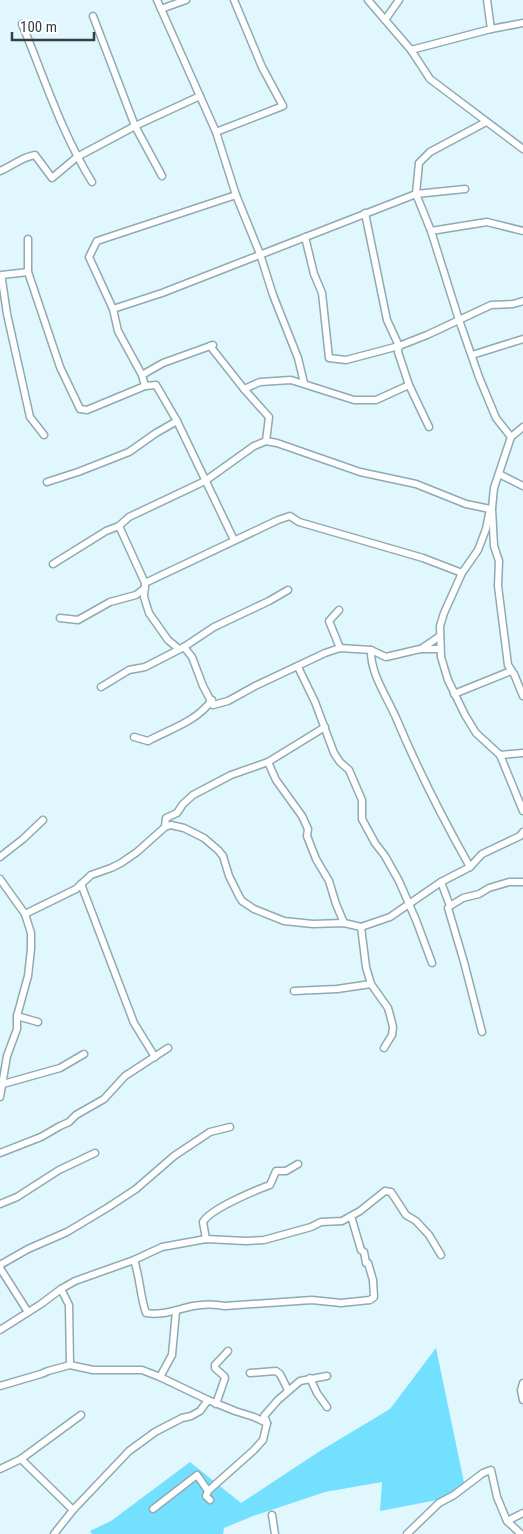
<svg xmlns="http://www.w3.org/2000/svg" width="523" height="1534" font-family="'Roboto Condensed',sans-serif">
<rect width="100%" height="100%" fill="#e0f7fe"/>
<path fill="#72e0fe" d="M436,1348l30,144 -34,9 -52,10 2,-29 -57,10 -72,24 -29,12 -1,6h-131l-2,-3 21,-10 79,-59 51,41 79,-52 70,-42z"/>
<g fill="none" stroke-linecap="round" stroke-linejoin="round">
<g stroke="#8eaab2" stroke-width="9">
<g id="minor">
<path d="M157,0l59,132 20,63 24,59 13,41 25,63 6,25"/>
<path d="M368,0l43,50 19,29 93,70"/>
<path d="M487,0l4,29"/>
<path d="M161,9l25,-9"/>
<path d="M93,16l42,110 27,50"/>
<path d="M385,20l14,-20"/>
<path d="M22,24c22,53 39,108 70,158"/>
<path d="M411,50l80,-21 32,-6"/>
<path d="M486,122l-56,30 -11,11 -3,31 15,37 28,89 20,57 17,41 15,19"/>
<path d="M216,132l67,-26 -21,-39 -28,-67"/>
<path d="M0,171c12,-5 22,-14 35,-16l17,23 25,-21 58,-31 65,-30"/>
<path d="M365,213l22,107 12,26 -1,6 11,33 20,42"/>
<path d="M431,231l56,-9 36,9"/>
<path d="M305,237l9,37 8,19 7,65 17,2 53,-14 28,-11 64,-30 22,-1 10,-3"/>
<path d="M28,239v33l32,95 20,42 7,1 58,-24"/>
<path d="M28,272l-26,3v5l5,34 23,103 14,18"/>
<path d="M113,309l49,-16 254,-99 49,-5"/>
<path d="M210,346l34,43 16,-7 31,-2 63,20h22l33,-15"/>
<path d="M472,355l51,-16"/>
<path d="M142,375l21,-12 50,-18"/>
<path d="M244,389l25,28 -3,24"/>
<path d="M523,427l-12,10 -17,51 -2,20 -2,1 -4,20 -8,21 -16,23 -18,40 -4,13 1,31 7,23 17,35 11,18 24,22 23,56"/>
<path d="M499,474l24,12"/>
<path d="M47,482l31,-10 51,-20 27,-19 21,-12"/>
<path d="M492,509l2,37 5,15 -1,25 10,79 6,9 9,22"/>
<path d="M119,526l26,57 -1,14 5,16 19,27 11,9"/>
<path d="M234,540l-57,-119 -21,-36 -11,1 -3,-11 -24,-44 -5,-22 -24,-52 8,-16 139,-46"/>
<path d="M53,564l53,-33 13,-5 10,-9 76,-36 49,-35 12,-5 11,2 83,29 56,12 50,20 24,5"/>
<path d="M145,583l133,-63 12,-4 9,6 124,36 39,15"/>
<path d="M339,610l-10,11 11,27"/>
<path d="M60,618l18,2 32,-18 26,-7 9,-7"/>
<path d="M184,647l8,10 11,29 10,19 15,-4 27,-15 70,-33 15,-5 31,2 15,7 34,-8h20"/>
<path d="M421,649l19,-13"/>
<path d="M371,650c-1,24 17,48 26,70 21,50 46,99 73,147"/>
<path d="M298,667l17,35 19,51 6,9 9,8 13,30v19l13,24 10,13 14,25 17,39 16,43"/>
<path d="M101,687l28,-17 16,-3 39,-20 30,-20 55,-26 19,-11"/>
<path d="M454,694l57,-23"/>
<path d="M134,737l14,4c22,-12 48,-19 64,-41"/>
<path d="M500,755l23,-2"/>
<path d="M268,762l8,18 26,36 6,13 -1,7 9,23 13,22 7,23 8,19"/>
<path d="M165,827l1,-9 11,-5 6,-9 10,-9 38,-20 37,-13 57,-35"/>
<path d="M0,857l23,-18 20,-19"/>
<path d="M0,879l25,35 6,19v16l-3,27 -11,40v13l-10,27 -7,41"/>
<path d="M441,882l9,24 -2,2 16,54 18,70"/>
<path d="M81,884l53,139 21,34"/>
<path d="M450,906l13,-8 16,-4 10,-6 20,-6h14"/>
<path d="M25,914l51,-25 15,-14 20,-7 10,-5 16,-11 28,-25 6,-2 13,3 20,10 14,12 5,6 6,20 10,20 3,5 12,8 30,12 29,3 31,-1 17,4 29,-10 51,-35 29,-15 12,-13 38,-18 3,-4"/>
<path d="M361,927l5,40 5,17 17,24 2,7 3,12 -1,8 -8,13"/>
<path d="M294,991l43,-2 34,-5"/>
<path d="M17,1016l21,6"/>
<path d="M3,1084l57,-16 24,-14"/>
<path d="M0,1153l41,-16 19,-11 9,-4 7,-7 28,-16 21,-23 43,-28"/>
<path d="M0,1204l17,-7 42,-27 36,-17"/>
<path d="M206,1239l-3,-17c7,-13 53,-32 67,-37l6,-14h10l12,-7"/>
<path d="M134,1260c6,17 6,36 12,53 16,3 32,-4 47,-7 10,-2 22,-2 32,0l87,-6 29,3 29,-3 4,-3 -1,-17 -5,-17h-2l-2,-11 -3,-2 -10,-34"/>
<path d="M0,1265l28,-16 39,-17 40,-24 29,-19 38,-33 36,-24 20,-5"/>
<path d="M0,1268l28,44"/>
<path d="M61,1289l8,16 1,60"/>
<path d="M0,1330l41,-26 20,-15 14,-8 59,-21 28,-13 44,-8 40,2 18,-1 47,-13 10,-5 21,-1 18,-10 25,-20 6,1 15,23 10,6 13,14 12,20"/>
<path d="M250,1373l26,-2 4,3 8,16"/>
<path d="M160,1377l12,-22 4,-44"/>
<path d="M310,1378l7,15 10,14"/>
<path d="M523,1383l-2,7 2,10"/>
<path d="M0,1386l41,-12 7,-3 22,-6 23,5h49l18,7 48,23 27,11 19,6 13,6 -3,-7 14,-16 22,-19 27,-5"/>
<path d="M216,1404l9,-26 -1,-2 -9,-8v-3l13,-14"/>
<path d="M21,1459l52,51"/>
<path d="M0,1469l21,-10 60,-44"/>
<path d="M208,1491l46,-41 9,-10 4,-17"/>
<path d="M153,1509l44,-34 11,16 -2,5 4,4"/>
<path d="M272,1515l3,19"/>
<path d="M507,1521l16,-8"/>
<path d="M54,1534l19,-24 56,-59 26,-19 27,-14 9,-2 9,-5 8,-11"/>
<path d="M407,1534l32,-31 15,-8 29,-22 8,-3 6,27 10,24 14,13"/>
</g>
</g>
<use href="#minor" stroke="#fff" stroke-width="6"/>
</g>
<path d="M12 32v8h82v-8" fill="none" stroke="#343f43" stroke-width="2.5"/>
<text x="20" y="32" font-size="15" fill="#343f43" stroke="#ffffff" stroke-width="4" paint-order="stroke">100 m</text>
</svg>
